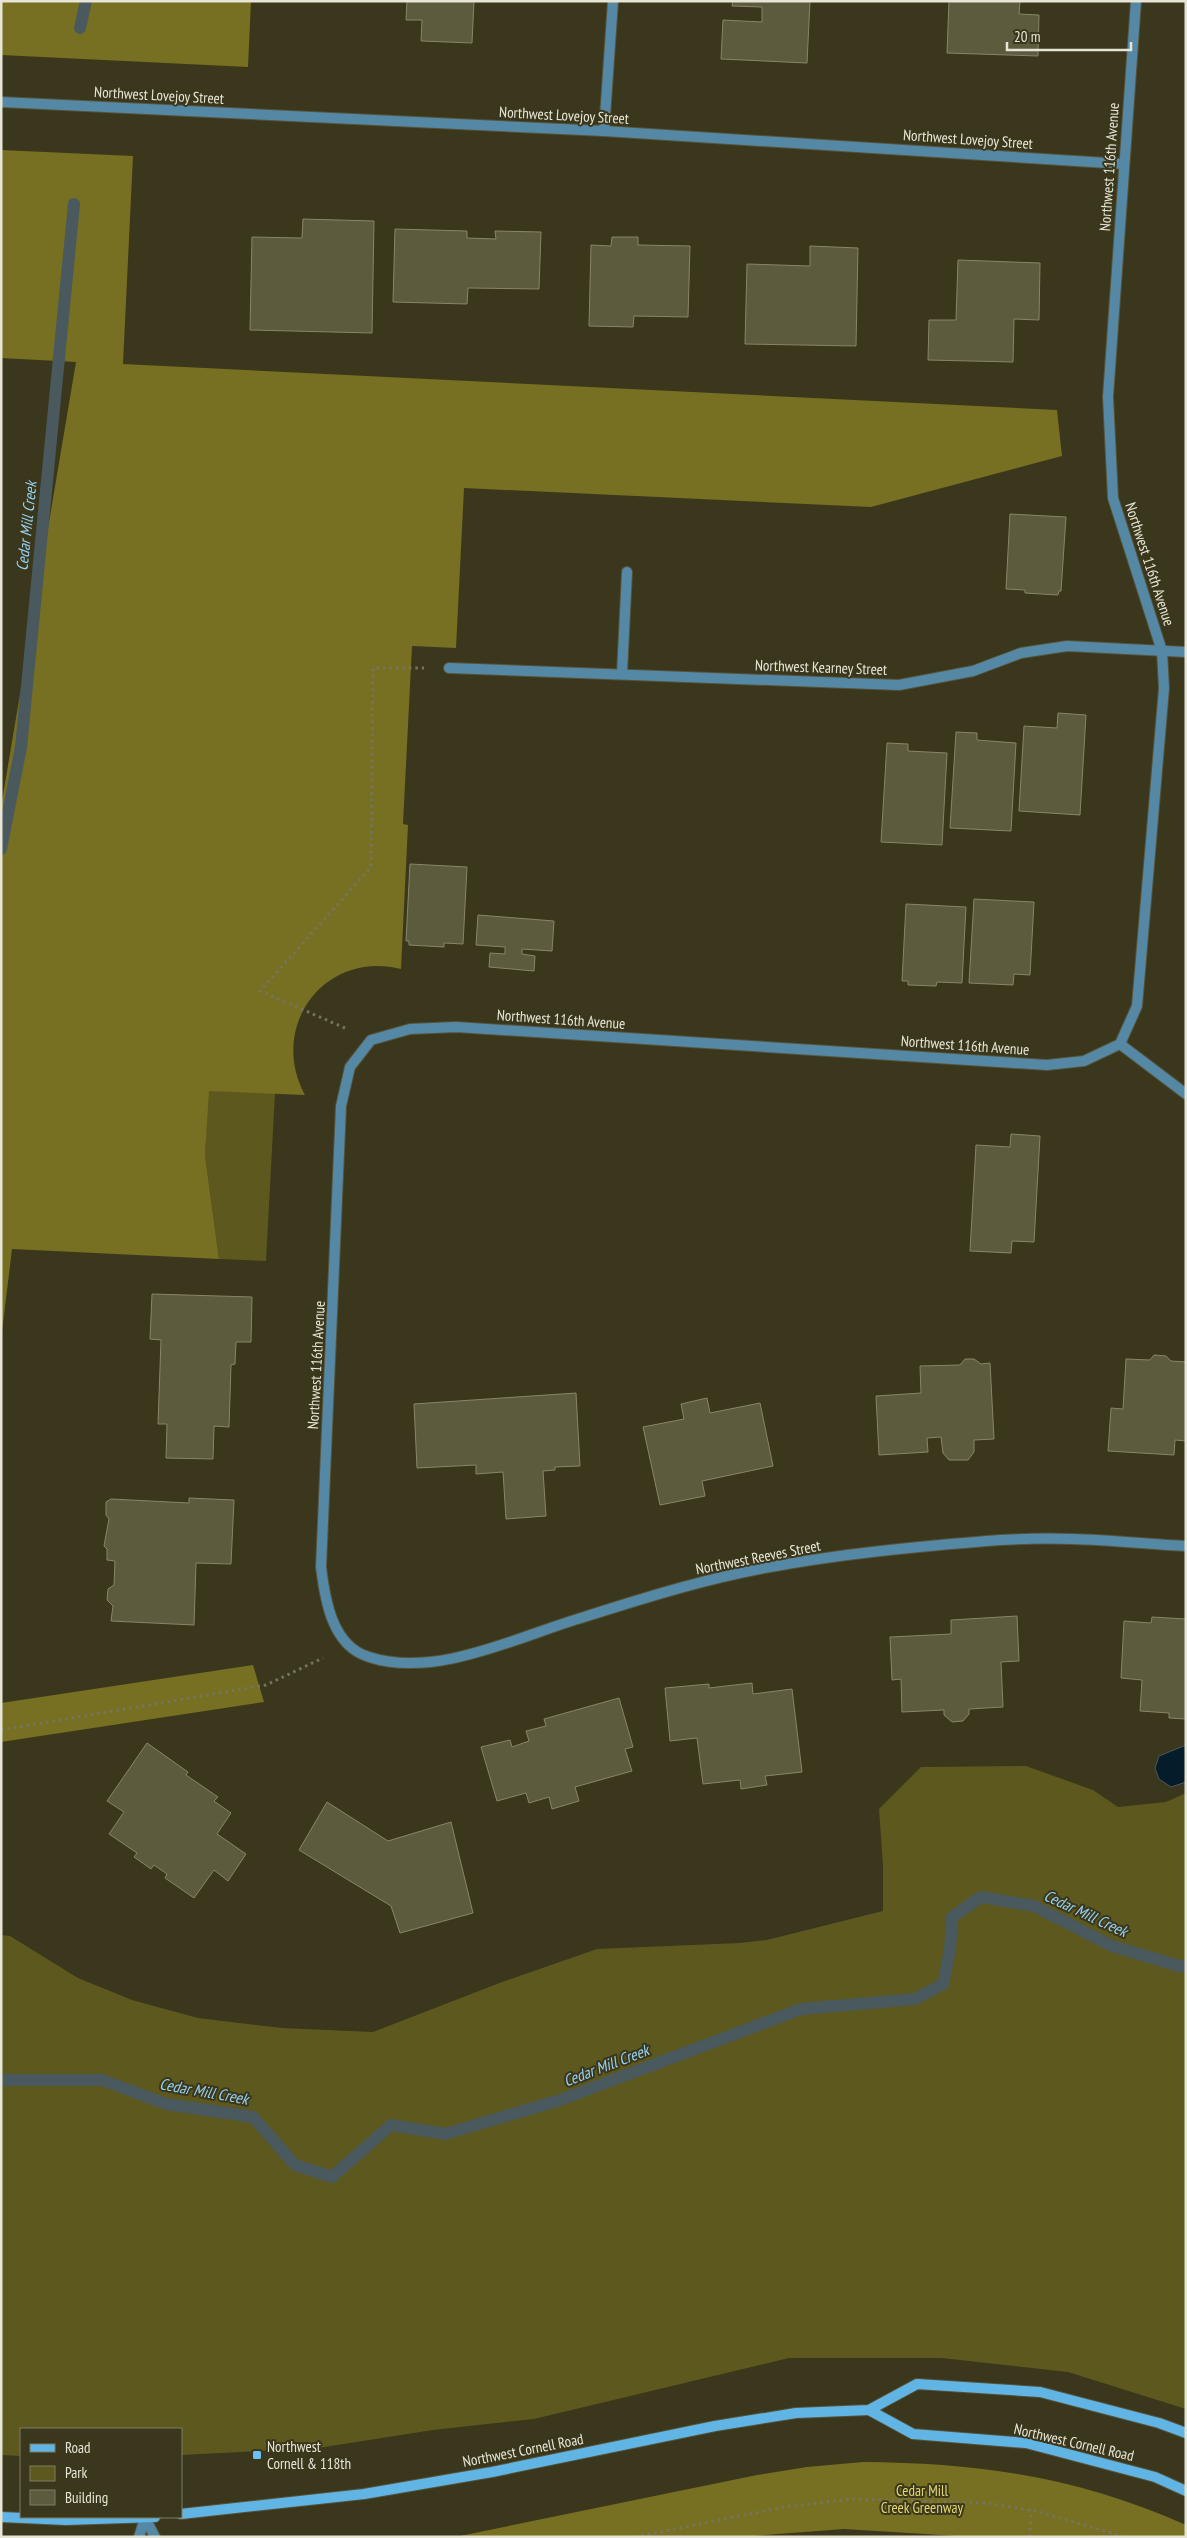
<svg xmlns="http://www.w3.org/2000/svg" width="1187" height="2538" font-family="'PT Sans Narrow',sans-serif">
<rect width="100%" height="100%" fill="#3a371c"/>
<g fill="#5d581e">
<path d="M208,1090l67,3 -9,168 -47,-2 -14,-104z"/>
<path d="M1026,1766l67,24 25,17 48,-5 20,-9v616l-118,-37 -126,-14h-153l-255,61 -101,11 -115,18 -137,7v-26h-160v27l-20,-1v-520l9,1 68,42 54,22 66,18 84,10 91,4 129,-50 95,-33 143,-6 27,-3 116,-29v-46l-4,-56 42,-42z"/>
</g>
<g fill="#776f21">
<path d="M1,1h250l-3,66 -247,-12z"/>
<path d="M1,150l132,6 -10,208 934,46 5,46 -191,51 -407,-19 -8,160 -44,-2 -9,178 5,1 -7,144c-77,-19 -133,58 -96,126l-96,-4 -4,64 14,104 -207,-10 -11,91v-533l75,-445 -75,-4z"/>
<path d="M253,1665l11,37 -263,40v-39z"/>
<path d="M863,2462c117,1 216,15 323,63v12h-213l-129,-8 -103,8h-286l302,-62 50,-8z"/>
</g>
<path fill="#051d2a" stroke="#49595e" d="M1186,1745v37l-15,5 -12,-8 -4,-11 4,-12z"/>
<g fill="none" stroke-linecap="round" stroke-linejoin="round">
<g stroke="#49595e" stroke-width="12">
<path d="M80,28l6,-27"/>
<path d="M1,849l20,-102 53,-543"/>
<path d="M1,2080h101l64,24 87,13 42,48 37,12 59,-52 54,9 115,-34 241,-91 114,-10 28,-15 7,-34 2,-33 29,-20 53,9 78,40 67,20h7"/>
</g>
</g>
<g fill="#5d5b3e" stroke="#888568">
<path d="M407,1h67l-2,42 -51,-2 1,-21h-16z"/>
<path d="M733,1h77l-3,62 -86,-4 2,-39 39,2v-15l-30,-1z"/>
<path d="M949,1h71l-1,13 20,1 -1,41 -91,-3z"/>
<path d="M303,219l71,2 -2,112 -122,-3 2,-93 50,1z"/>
<path d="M395,229l72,2v7l29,1 -1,-8 46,1 -2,57 -71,-1 -1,16 -74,-2z"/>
<path d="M612,237h26v8l52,1 -2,71 -54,-1 -1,11 -44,-1 2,-81 20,1z"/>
<path d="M810,246l48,2 -2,98 -111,-2 2,-80 63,2z"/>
<path d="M958,260l82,3 -1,57 -25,-1 -1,43 -85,-2 1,-40h27z"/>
<path d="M1010,514l56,3 -5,74h-2l-1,4 -33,-2v-3l-19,-1z"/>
<path d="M1058,713l28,2 -6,100 -61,-4 5,-85 33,2z"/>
<path d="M956,732l21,1v7l39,3 -5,88 -61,-3z"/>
<path d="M887,743l21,1v7l39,2 -5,92 -61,-3z"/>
<path d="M410,864l57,3 -4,77 -19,-1v4l-35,-2v-4h-3z"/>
<path d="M974,899l60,3 -4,73 -16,-1 -1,11 -44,-2z"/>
<path d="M906,904l60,3 -4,76 -25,-1 -1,4 -28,-1v-4h-6z"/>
<path d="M478,915l76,6 -2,30 -30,-2v5l13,2 -1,15 -45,-4 1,-14 15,1v-7l-29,-2z"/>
<path d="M1011,1134l29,2 -6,106 -22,-1 -1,12 -41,-2 6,-106 34,2z"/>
<path d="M152,1294l100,3 -1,45h-15l-1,22 -4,1 -2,62 -15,-1 -1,33 -47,-1 1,-34h-9l3,-84 -11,-1z"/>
<path d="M1154,1355l12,1 5,5 15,1v79l-11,-1 -1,15 -66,-4 3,-43 12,1 3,-50 24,1z"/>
<path d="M965,1359h9l7,5 9,-1 4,76 -20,1v12l-6,8h-19l-6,-7 -2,-16 -14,1 1,14 -49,3 -3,-59 45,-3 -1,-27 40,-1z"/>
<path d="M576,1393l4,73 -25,1v3l-12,1 3,45 -40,3 -3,-47 -27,2v-9l-59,3 -3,-64z"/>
<path d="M707,1398l3,15 50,-10 13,63 -71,15 3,15 -45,9 -17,-78 41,-8 -3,-15z"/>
<path d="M189,1498l45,2 -3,64 -35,-1 -2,62 -83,-4 2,-15 -6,-6 1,-11 6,-4 1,-24 -8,-1v-11l-3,-3 5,-27 -3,-4v-13l5,-3 78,4z"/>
<path d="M1017,1616l2,45 -18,1 2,45 -34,2v5l-6,7 -11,1 -8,-7v-5l-42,2 -1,-33 -9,1 -2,-43 61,-3v-14z"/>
<path d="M1152,1617l34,2v100l-17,-1v-5l-29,-2 2,-31 -21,-2 3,-57 27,2z"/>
<path d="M752,1683l1,11 39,-5 10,83 -37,4 2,9 -26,4 -1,-9 -37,4 -6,-46 -27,3 -5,-53 44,-4v4z"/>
<path d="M619,1698l14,49 -8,2 7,22 -57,16 4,14 -27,8 -3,-12 -20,6 -3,-10 -29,8 -16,-54 29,-7 2,7 17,-6 -3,-10 20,-5 -2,-7z"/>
<path d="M147,1743l41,29 -2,3 32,22 -4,4 17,12 -14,21 29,20 -18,27 -14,-11 -20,28 -29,-20 2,-4 -13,-9 -3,4 -17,-12 3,-4 -28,-19 15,-22 -17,-11z"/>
<path d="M327,1802l61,39 63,-19 22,91 -73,20 -9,-27 -92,-56z"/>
</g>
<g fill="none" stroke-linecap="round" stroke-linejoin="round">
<g stroke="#56533a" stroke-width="12">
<g id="service">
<path d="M622,673l5,-101"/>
<path d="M1120,1044l66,50"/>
</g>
</g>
<g stroke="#56533a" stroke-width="12">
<g id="minor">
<path d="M1136,1l-28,396 5,101 49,153 2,37 -27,318 -17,38 -36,17 -37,4 -591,-38 -46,2 -39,11 -21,27 -9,39 -20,461c4,33 11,79 48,90 67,22 150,-21 215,-40 63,-20 127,-40 192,-51 54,-10 109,-16 164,-21 44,-4 88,-8 132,-6 38,1 76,5 114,7"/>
<path d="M1,102l603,29 520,33"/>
<path d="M604,131l9,-130"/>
<path d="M449,668l450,17 74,-14 48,-18 46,-7 119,6"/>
</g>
</g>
<g stroke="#56533a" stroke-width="12">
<g id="tertiary">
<path d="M145,2518l10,19"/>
<path d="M139,2537l6,-19"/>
</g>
</g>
<g stroke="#56533a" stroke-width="12">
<g id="secondary">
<path d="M869,2410l44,24 113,9 129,34 31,14"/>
<path d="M181,2514l183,-20 128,-22 223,-46 81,-13 73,-3 48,-26 123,8 119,31 27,10"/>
<path d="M1,2517l65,3 89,-3"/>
</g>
</g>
<g stroke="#77745d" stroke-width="3" stroke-dasharray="2.5 4" stroke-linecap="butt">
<path d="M345,1028l-85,-37 111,-124 2,-199h51"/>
<path d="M1,1730l265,-45 57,-27"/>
<path d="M635,2537l149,-30 67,-8 136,4 49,8 89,26"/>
<path d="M1030,2537l1,-27"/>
</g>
<use href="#service" stroke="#5588a5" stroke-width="10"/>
<use href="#minor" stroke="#5588a5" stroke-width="10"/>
<use href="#tertiary" stroke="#5588a5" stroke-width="10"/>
<use href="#secondary" stroke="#61b5e5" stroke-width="10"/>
</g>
<rect fill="#6dc2f3" stroke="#3a371c" stroke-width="2" x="252" y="2450" width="10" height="10" rx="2.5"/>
<g text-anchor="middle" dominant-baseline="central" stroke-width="4" stroke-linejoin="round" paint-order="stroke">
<g font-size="15" fill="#e7e6d6" stroke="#3a371c">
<text transform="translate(159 95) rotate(3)">Northwest Lovejoy Street</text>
<text transform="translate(564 115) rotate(3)">Northwest Lovejoy Street</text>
<text transform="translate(968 139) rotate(4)">Northwest Lovejoy Street</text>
<text transform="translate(1109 167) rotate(-86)">Northwest 116th Avenue</text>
<text transform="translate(1150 564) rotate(72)">Northwest 116th Avenue</text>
<text transform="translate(821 667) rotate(2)">Northwest Kearney Street</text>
<text transform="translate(561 1019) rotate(4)">Northwest 116th Avenue</text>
<text transform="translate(965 1045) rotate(4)">Northwest 116th Avenue</text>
<text transform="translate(316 1365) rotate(-87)">Northwest 116th Avenue</text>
<text transform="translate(758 1557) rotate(-11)">Northwest Reeves Street</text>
<text transform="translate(1074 2442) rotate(13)">Northwest Cornell Road</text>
<text transform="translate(523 2450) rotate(-11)">Northwest Cornell Road</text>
</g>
<g font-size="15" fill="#e7e6d6" stroke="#3a371c" text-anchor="start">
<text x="267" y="2446">Northwest<tspan x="267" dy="17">Cornell &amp; 118th</tspan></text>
</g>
<g font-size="15" fill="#e1d76e" stroke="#3a371c">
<text x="922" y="2490">Cedar Mill<tspan x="922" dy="17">Creek Greenway</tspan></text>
</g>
<g font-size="16" font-style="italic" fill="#96d0f2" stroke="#3a371c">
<text transform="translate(26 526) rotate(-84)">Cedar Mill Creek</text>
<text transform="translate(1086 1913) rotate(25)">Cedar Mill Creek</text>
<text transform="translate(606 2065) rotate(-21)">Cedar Mill Creek</text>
<text transform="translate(204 2091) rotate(10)">Cedar Mill Creek</text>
</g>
</g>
<rect width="1187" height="2538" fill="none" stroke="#e7e6d6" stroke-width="5"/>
<rect x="20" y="2428" width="162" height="90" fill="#3a371c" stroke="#7f7d66"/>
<rect x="30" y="2444" width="25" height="8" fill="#61b5e5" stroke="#7f7d66"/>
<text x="65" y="2453" font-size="15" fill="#e7e6d6">Road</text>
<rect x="30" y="2466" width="25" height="15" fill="#5d581e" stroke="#7f7d66"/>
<text x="65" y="2478" font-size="15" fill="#e7e6d6">Park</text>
<rect x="30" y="2490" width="25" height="15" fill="#5d5b3e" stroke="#7f7d66"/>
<text x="65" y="2503" font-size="15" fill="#e7e6d6">Building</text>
<path d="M1007 42v8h124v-8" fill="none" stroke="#e7e6d6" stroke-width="2.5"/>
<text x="1014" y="42" font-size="15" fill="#e7e6d6" stroke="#3a371c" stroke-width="4" paint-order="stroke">20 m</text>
</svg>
